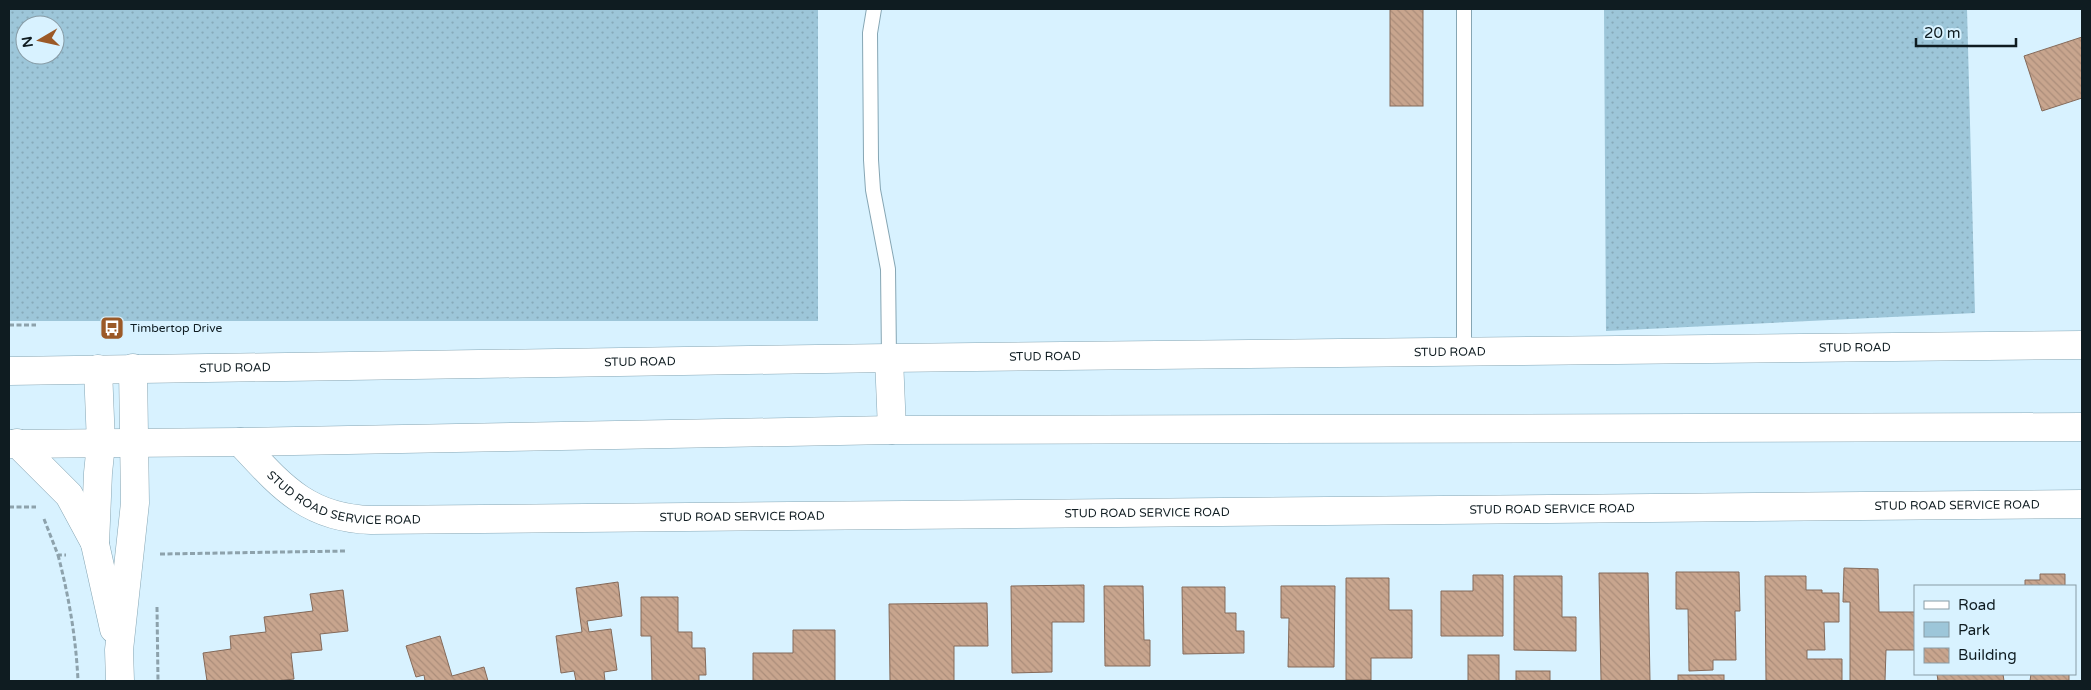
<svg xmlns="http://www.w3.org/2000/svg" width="2091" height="690" font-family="'Varela Round',sans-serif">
<defs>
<pattern id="green-dots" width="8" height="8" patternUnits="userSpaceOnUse" patternTransform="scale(1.25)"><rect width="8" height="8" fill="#9dc6d9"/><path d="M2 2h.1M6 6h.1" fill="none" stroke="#86aaba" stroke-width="1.8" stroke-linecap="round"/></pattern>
<pattern id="building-back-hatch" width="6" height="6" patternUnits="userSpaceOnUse" patternTransform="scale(1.25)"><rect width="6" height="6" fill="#c8a58e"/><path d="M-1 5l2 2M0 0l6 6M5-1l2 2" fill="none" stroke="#ab8d7a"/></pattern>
</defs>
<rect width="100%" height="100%" fill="#d8f2ff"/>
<g fill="url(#green-dots)" fill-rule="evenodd">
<path d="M9,9h809v312h-809zM25,25h30v30h-30z"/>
<path d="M1604,9h363l8,304 -369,18z"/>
</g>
<g fill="url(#building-back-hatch)" stroke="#846a5a">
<rect x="1390" y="9" width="33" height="97"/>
<path d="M2082,37v61l-40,13 -18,-55z"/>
<path d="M1844,568l34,1 1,43h36v38h-29l-1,31h-35v-79h-7z"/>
<path d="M1676,572h63l1,39h-5l1,49h-23v10l-24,1 -1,-62h-12z"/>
<path d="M1599,573h49l2,108h-49z"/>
<path d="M2040,574h25v12h-40v-6h15z"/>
<path d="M1473,575h30v61h-62v-45h32z"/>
<path d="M1514,576h48v41h14v34l-62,-1z"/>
<path d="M1765,576h41v14h16v3h17v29h-15l1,28h-18v9h35v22h-76z"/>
<path d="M1346,578h43v32h23v48h-41v22h-25z"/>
<path d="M618,582l4,34 -35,5 2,11 22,-3 6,41 -13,2 1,9h-29l-2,-10 -13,2 -5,-37 26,-4 -6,-44z"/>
<path d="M1084,585v37h-32v50l-40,1 -1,-87z"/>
<path d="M1104,586h39l1,54h6v26h-45z"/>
<path d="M1281,586h54l-1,81h-46l1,-49h-8z"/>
<path d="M1182,587h43v26h11v18h8v22l-61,1z"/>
<path d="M343,590l5,41 -28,3 2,16 -31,3 3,26 -18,2h-69l-4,-28 28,-4 -1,-13 36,-4 -2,-15 49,-6 -3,-17z"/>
<path d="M641,597h37v35h14v16h13l1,27h-7v6h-47l-1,-45h-10z"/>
<path d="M987,603l1,43h-34v35h-64l-1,-77z"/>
<path d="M793,630h42v51h-82v-28h40z"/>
<path d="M440,636l12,40 32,-9 4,14h-63l-1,-6 -8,2 -10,-31z"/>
<rect x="1468" y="655" width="31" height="26"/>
<rect x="1516" y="671" width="34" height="10"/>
<path d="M1937,674h66l1,7h-66z"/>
<path d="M2031,674h38v7h-39z"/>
<rect x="1678" y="675" width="46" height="6"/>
</g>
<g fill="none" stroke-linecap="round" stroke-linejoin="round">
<g stroke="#86a6b4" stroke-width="16">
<g id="lane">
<path d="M874,9l-4,24 1,127 2,30 15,79 1,89"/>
<path d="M1464,9v342"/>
</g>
</g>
<g stroke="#86a6b4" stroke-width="29">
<g id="street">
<path d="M98,369l3,75 -3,29 -3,71 19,85"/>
<path id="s1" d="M240,442c41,44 67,76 131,78l1711,-16"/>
<path d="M17,443l52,52 26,48"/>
<path d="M120,681l-1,-31 16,-147 -2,-135"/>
</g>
</g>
<g stroke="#86a6b4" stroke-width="29">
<g id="highway">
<path d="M889,358l3,72"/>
<path id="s2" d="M9,371l880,-13 1193,-13"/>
<path d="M9,444l231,-2 652,-12 1190,-3"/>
</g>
</g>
<g stroke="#8da2ac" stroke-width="3" stroke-dasharray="5 2.5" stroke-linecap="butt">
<path d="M9,325h27"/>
<path d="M9,507h27"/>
<path d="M44,519l14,36h8"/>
<path d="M160,554l186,-3"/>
<path d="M58,555c11,42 18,83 20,126"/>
<path d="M157,607l1,74"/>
</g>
<use href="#lane" stroke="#fff" stroke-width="14"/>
<use href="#street" stroke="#fff" stroke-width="28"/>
<use href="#highway" stroke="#fff" stroke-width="28"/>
</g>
<defs>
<g id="bus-square" transform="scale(1.25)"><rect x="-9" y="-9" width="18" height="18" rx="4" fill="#9b5927" stroke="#d8f2ff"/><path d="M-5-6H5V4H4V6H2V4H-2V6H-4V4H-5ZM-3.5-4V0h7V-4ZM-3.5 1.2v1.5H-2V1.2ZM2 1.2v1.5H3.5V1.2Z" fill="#fff"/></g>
</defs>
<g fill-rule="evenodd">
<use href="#bus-square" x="112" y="328"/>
</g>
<g text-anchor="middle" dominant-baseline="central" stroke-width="5" stroke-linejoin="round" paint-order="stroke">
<g font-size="12" fill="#0f1c21" stroke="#d8f2ff" text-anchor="start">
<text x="130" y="328">Timbertop Drive</text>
</g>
<g font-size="12" fill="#0f1c21" stroke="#d8f2ff">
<text stroke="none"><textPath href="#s2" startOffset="1846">STUD ROAD</textPath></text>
<text stroke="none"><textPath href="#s2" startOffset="1441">STUD ROAD</textPath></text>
<text stroke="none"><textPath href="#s2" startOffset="1036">STUD ROAD</textPath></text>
<text stroke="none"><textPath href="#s2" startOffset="631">STUD ROAD</textPath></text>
<text stroke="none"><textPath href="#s2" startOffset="226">STUD ROAD</textPath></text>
<text stroke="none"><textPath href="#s1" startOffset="125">STUD ROAD SERVICE ROAD</textPath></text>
<text stroke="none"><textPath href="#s1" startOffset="1744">STUD ROAD SERVICE ROAD</textPath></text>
<text stroke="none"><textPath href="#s1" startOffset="1339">STUD ROAD SERVICE ROAD</textPath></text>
<text stroke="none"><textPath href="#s1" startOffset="934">STUD ROAD SERVICE ROAD</textPath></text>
<text stroke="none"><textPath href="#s1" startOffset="529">STUD ROAD SERVICE ROAD</textPath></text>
</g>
</g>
<rect width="2091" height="690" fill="none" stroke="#0f1c21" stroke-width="20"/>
<rect x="1914" y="585" width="162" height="90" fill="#d8f2ff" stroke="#889ca6"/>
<rect x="1924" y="601" width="25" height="8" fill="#ffffff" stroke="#889ca6"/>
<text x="1958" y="610" font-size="15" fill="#0f1c21">Road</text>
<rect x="1924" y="622" width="25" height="15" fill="#9dc6d9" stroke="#889ca6"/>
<text x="1958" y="635" font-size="15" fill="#0f1c21">Park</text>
<rect x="1924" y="648" width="25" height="15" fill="url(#building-back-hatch)" stroke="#889ca6"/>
<text x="1958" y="660" font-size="15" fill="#0f1c21">Building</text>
<g transform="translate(40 40) rotate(261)"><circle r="24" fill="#d8f2ff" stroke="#889ca6"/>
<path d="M0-4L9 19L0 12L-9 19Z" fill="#9b5927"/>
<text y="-8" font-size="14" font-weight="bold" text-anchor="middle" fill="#0f1c21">N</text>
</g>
<path d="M1916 38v8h100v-8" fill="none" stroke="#0f1c21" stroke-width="2.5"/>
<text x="1924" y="38" font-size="15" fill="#0f1c21" stroke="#d8f2ff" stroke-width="4" paint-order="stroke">20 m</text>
</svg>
